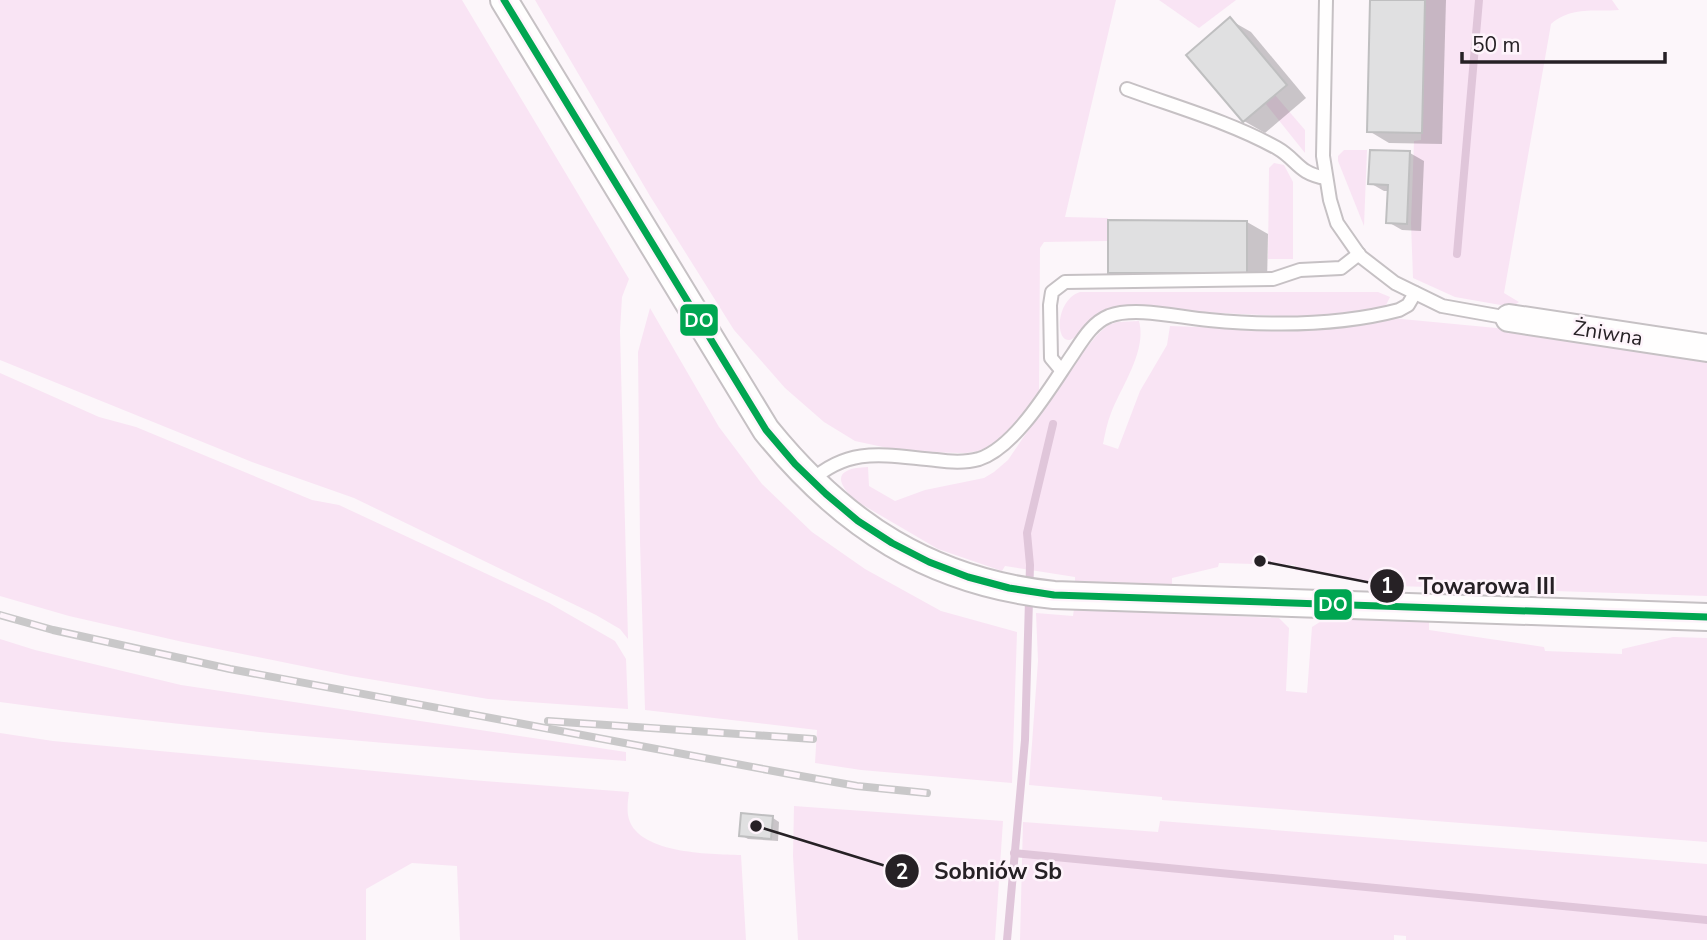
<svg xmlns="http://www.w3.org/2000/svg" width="1707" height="940" font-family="'Nunito Sans',sans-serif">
<rect width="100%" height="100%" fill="#fcf6fa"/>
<g fill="#f9e4f4">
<path d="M0,0h462l167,279 -7,18 -2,34 8,308 -8,-10 -24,-14 -242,-117 -102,-36 -252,-102z"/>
<path d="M535,0h581l-51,217 43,1v23l-64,1 -4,6 -1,145 -28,37 -14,13 -19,8 -12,2 -60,-1 -51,-11 -31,-19 -39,-34 -51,-58 -84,-134z"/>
<path d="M1159,0h77l-37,28z"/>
<path d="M1425,0h187l7,10c-26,2 -47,-4 -68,14l-47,269 15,9 -7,5 -57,-10 -42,-19 -2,-55 3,-82 7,-1z"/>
<path d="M1275,95l30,35v23l-40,-50z"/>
<path d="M1344,150h23l-3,76 -26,-65v-5z"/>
<path d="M1274,163l10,2 9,17v77h-25l1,-91z"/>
<path d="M1080,292h298l12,5 -5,10 -43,7 -39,3 -190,-9c-14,4 -38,33 -44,32 -15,0 -12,-41 11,-48z"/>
<path d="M650,308l69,119 43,57 50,48 53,37 76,42 76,21 -5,151 -151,-13 -46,-7 2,-33 -172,-20 -5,-168 -2,-190z"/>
<path d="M1391,318l116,11 200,29v238l-310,-10 -102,-16v-5l-76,-2 -1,4 -46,11v9l-97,-4v-6l-70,-11 -3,5 -64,-22 -82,-48c-23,-21 -20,-33 12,-34l1,19 26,15 30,-11 59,-12 10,-6 14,-12 62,-92 27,-33 11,-10 9,-3 22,-1c8,30 -17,64 -28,92 -4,10 -6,21 -8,31l15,5 22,-58 27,-46 3,-19 137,5z"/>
<path d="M0,373l99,44 37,10 176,73 27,5 210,98 66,38 11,18 2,50 -140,-10 -137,-23 -168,-34 -114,-26 -69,-20z"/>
<path d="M1074,609l205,9 10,10 -3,63 21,2 5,-66 14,-9 103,3v9l115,17 1,4 77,3v-5l51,-12 34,1v204l-545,-42v-3l-133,-12 9,-124 -2,-48 37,3z"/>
<path d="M0,639l35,11 146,35 445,67v9c-209,-15 -419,-30 -626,-59z"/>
<path d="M0,733l53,8 418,39 158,12c-1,7 -2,16 -1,23 6,39 82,39 113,40l5,85h-286l-3,-74 -45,-3 -46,26v51h-366z"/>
<path d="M794,806l209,15 -8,119h-197l-5,-84z"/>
<path d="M1160,821l547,43v76h-301v-4l-12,-1v5h-374l3,-118 135,10z"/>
</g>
<g fill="#0003">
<path d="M1372,0h74l-4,144 -53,-1 -20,-12z"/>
<path d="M1230,20l21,12 55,66 -41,35 -21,-12z"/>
<path d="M1371,151l39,2 14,8 -3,70 -19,-1 -14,-8 2,-31h-6l-14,-8z"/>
<path d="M1247,222l21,12 -1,50h-136l-21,-12z"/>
<path d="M773,818l6,4 -1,19 -30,-2 -7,-4z"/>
</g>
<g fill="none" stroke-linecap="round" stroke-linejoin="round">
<g stroke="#e0c6da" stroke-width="8">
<path d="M1457,254l22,-254"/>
<path d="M1014,853l693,67"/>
<path d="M1007,940l18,-200 5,-175 -3,-32 26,-109"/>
</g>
</g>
<g fill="#e0e0e1" stroke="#bfbfc0" stroke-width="2">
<path d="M1370,0h55l-3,133 -55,-1z"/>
<path d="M1230,17l57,68 -44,37 -57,-67z"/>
<path d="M1370,150l40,1 -3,73 -21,-1 2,-38 -20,-1z"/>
<path d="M1108,220l139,1v52h-139z"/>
<path d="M741,813l32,3 -2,23 -32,-3z"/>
</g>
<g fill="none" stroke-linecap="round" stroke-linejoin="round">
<g stroke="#c6c1c4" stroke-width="16">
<g id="service">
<path d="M1326,0l-3,156 7,44 7,23 23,33 35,27 47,23 67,12"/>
<path d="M1127,89c49,18 103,33 150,59 21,12 20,25 49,30"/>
<path d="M1061,370l-10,-12 -1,-53 2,-13 13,-10 208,-3 27,-9 41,-2 18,-14"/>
<path d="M811,481c40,-36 76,-25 125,-21 14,2 29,3 43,-1 37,-12 72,-73 94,-105 10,-15 19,-31 36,-38 27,-10 72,2 100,4 63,6 129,6 190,-10l9,-5 7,-12"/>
</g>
</g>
<g stroke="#c6c1c4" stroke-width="30">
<g id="minor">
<path d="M504,0l262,430c77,95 164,152 288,165l653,22"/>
<path d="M1509,318l198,30"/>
</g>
</g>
<use href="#service" stroke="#fffefe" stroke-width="12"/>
<use href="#minor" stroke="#fffefe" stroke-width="26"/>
<g stroke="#c9c8c9" stroke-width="8">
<g id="rail">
<path d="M0,615l53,15 177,39 565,106 62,11 70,7"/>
<path d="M548,721l265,18"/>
</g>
</g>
<use href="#rail" stroke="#fef4fb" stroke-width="5" stroke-dasharray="16" stroke-linecap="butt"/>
<g stroke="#fef4fb" stroke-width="12">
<path id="bus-1" d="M504,0l262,430 29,34 31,30 32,27 34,22 37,19 39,15 41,11 45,7 653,22"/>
</g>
<use href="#bus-1" stroke="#00a651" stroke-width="7"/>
</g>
<g text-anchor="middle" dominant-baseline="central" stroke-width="5" stroke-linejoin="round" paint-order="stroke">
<g font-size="21" fill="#262125" stroke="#fef4fb">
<text transform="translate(1608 333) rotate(9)">Żniwna</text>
</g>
</g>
<path fill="none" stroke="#262125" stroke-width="2.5" d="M1260 561L1387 586M756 826L902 871"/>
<g fill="#262125" stroke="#fef4fb" stroke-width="2.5">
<circle cx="1260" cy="561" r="7"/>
<circle cx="756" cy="826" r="7"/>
<circle cx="1387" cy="586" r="18"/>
<circle cx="902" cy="871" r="18"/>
</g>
<g font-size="21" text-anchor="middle" font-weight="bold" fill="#fff">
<text x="1387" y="593">1</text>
<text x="902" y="879">2</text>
</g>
<g font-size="23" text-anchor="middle" font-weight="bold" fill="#262125" stroke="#fef4fb" stroke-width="5" stroke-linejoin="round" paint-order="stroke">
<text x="1487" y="594">Towarowa III</text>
<text x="998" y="879">Sobniów Sb</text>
</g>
<g stroke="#fef4fb" stroke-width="2.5">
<rect x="679" y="303" width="40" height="34" rx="7" fill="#00a651"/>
<rect x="1313" y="588" width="40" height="33" rx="7" fill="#00a651"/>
</g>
<g font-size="19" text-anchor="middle" font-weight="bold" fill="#fff">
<text x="699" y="327">DO</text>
<text x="1333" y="611">DO</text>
</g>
<path d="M1462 52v10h203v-10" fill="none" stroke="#262125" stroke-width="3.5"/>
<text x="1472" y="52" font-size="21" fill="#262125" stroke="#fef4fb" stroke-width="5" paint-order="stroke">50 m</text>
</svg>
